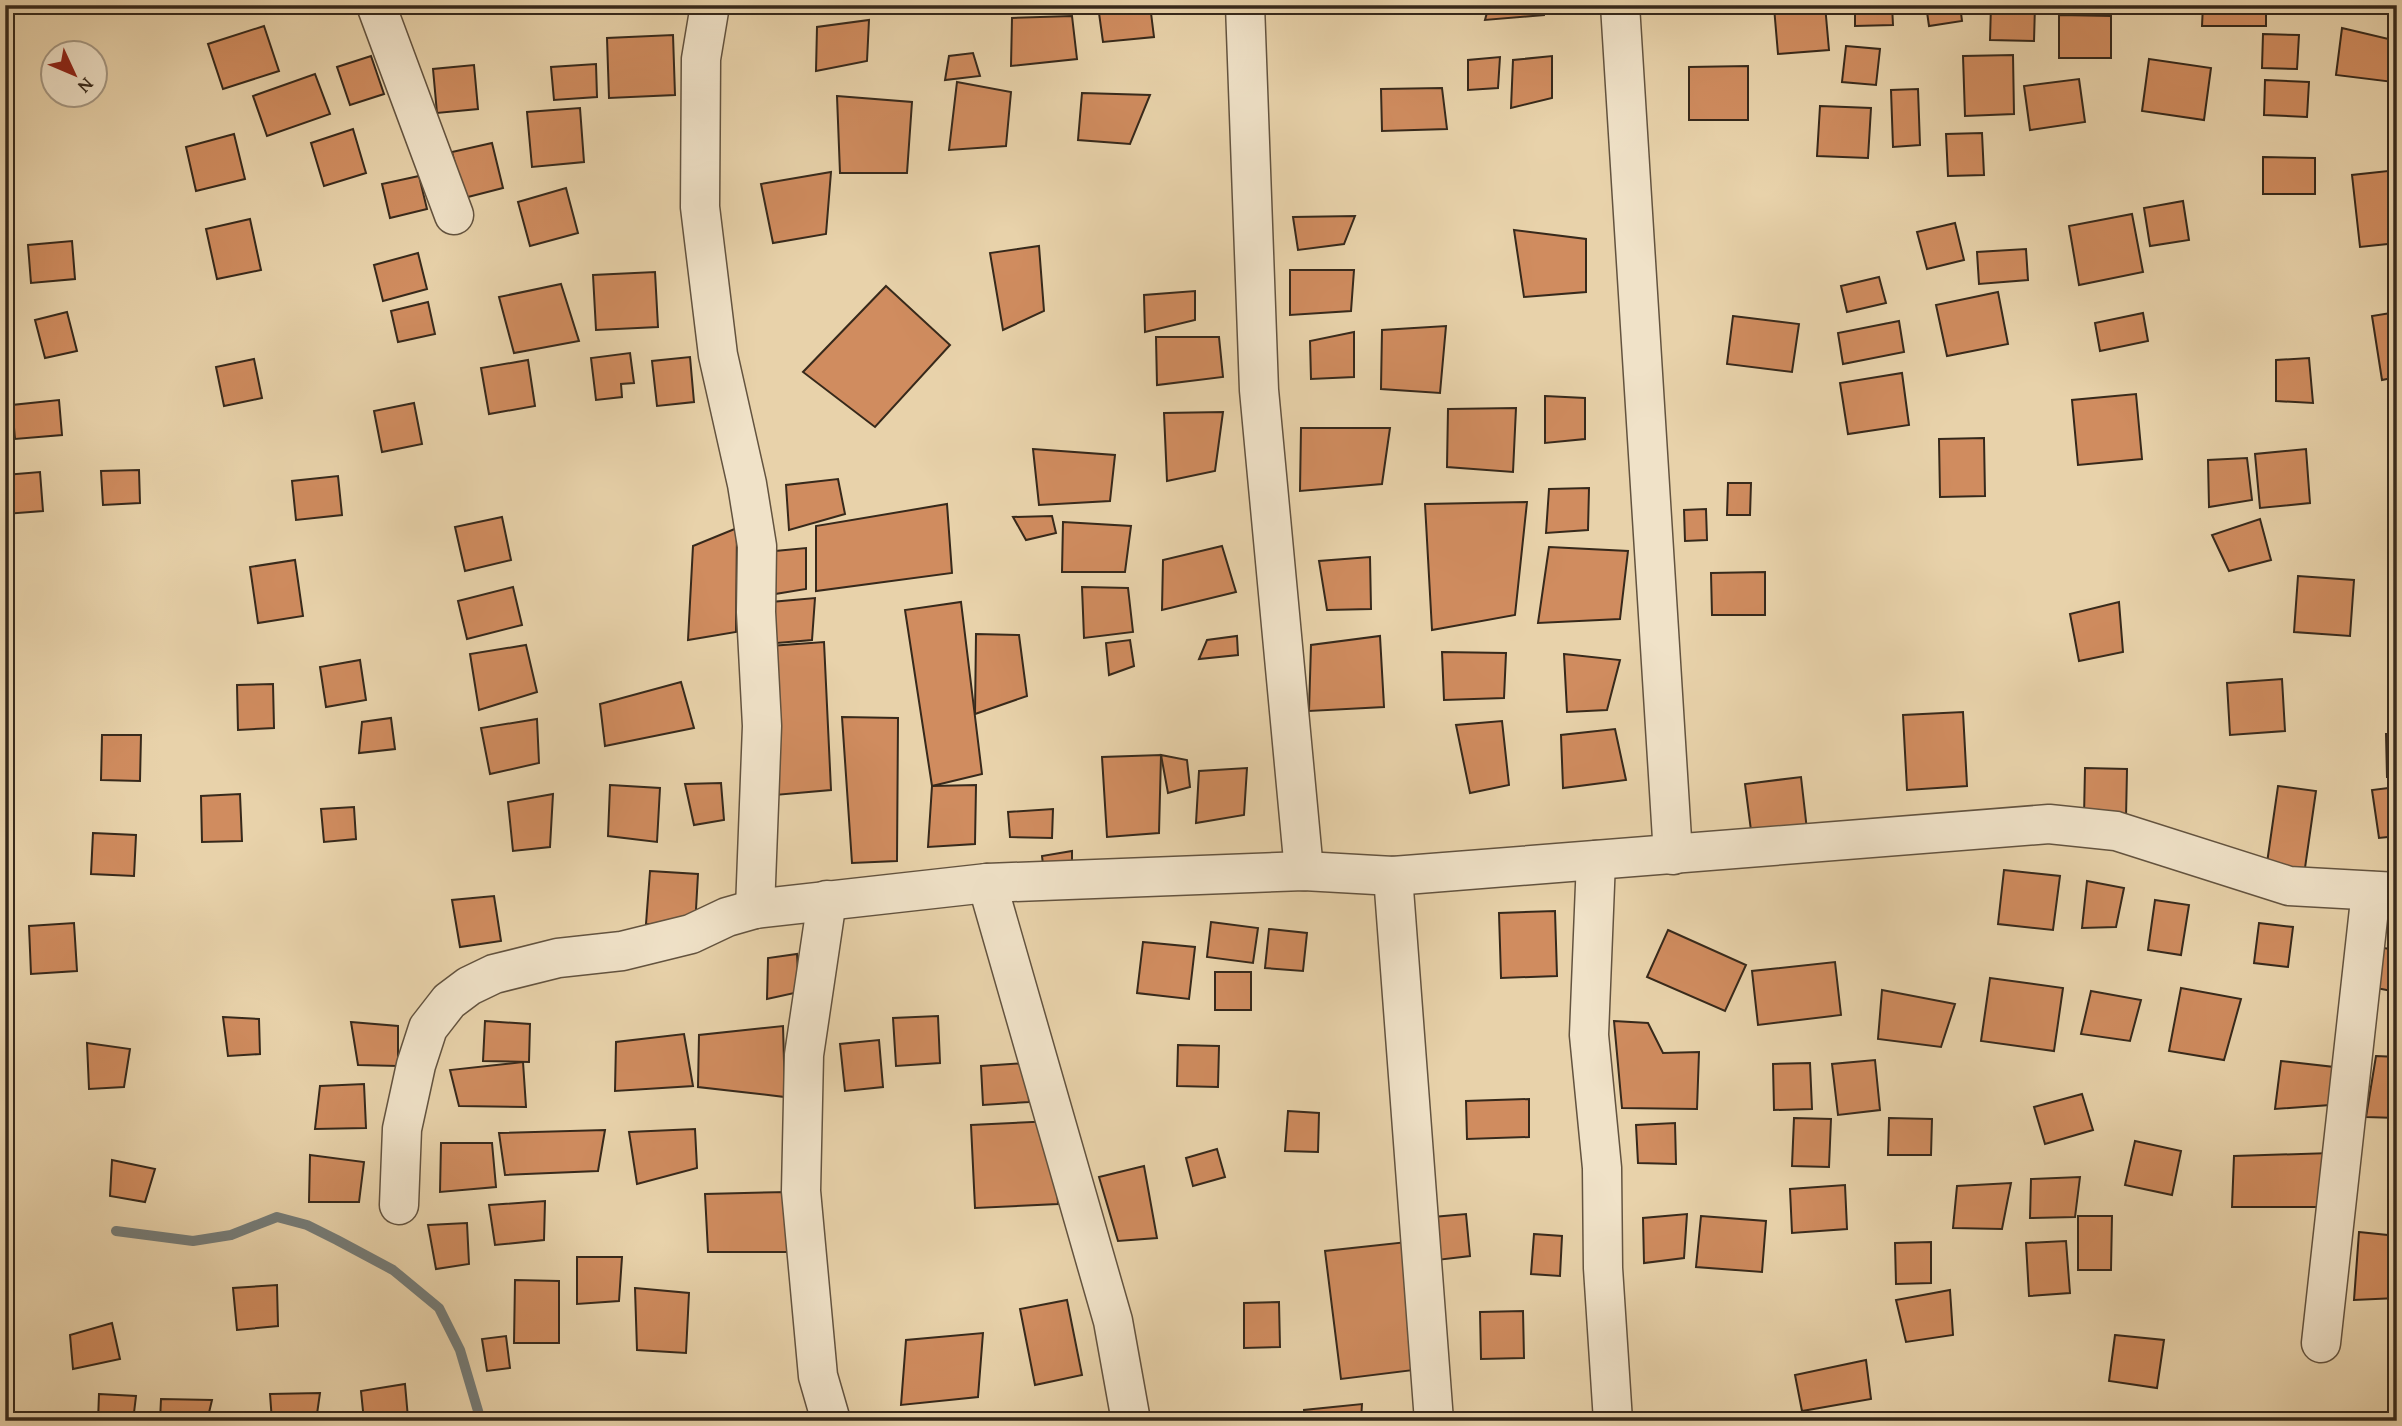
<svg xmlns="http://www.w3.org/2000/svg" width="2402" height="1426" font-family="'Gentium Book Plus',serif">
<rect width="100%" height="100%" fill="#e8d2aa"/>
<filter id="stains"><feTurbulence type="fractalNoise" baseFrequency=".00286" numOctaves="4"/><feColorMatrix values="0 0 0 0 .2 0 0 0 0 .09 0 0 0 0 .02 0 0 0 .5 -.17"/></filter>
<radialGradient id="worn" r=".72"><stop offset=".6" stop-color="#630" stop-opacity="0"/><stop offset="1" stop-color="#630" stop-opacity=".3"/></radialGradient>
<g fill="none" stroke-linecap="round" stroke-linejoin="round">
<path stroke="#757c78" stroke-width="10" d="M116,1231l77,10 38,-6 46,-18 30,8 30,15 56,30 46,38 21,42 21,71"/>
</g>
<g fill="#d08c5f" stroke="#37291b" stroke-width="2">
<path d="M1150,5l4,32 -51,5 -5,-36z"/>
<path d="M1402,5h54l-1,7 -53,1z"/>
<path d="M1489,5h56l-1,10 -59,5z"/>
<path d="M1825,5l4,45 -51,4 -4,-47z"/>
<path d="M1855,5h37l1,20 -38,1z"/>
<path d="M1926,5h34l2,16 -33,5z"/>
<path d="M1991,5h44l-1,36 -44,-1z"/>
<path d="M2203,5h63v21h-64z"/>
<path d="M2059,15l52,1v42h-52z"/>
<path d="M1072,16l5,43 -66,7 1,-48z"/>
<path d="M869,20l-2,41 -51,10 1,-44z"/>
<path d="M264,26l15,45 -56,18 -15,-45z"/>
<path d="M2342,28l55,13 -4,41 -57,-7z"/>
<path d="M2263,34l36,1 -2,34 -35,-1z"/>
<path d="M673,35l2,60 -66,3 -2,-60z"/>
<path d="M1846,46l34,3 -4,36 -34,-3z"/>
<path d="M973,53l7,23 -35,4 4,-24z"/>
<path d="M2013,55l1,59 -49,2 -2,-60z"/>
<path d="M371,56l13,38 -34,11 -13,-38z"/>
<path d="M1552,56v42l-41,10 2,-48z"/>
<path d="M1500,57l-2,31 -30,2v-30z"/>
<path d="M2149,59l62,9 -7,52 -62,-9z"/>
<path d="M596,64l1,33 -43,3 -3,-33z"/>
<path d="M474,65l4,44 -41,4 -4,-44z"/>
<path d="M1748,66v54h-59v-53z"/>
<path d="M315,74l15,40 -63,22 -14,-40z"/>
<path d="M2079,79l6,43 -55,8 -6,-44z"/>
<path d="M2265,80l44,2 -2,35 -43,-2z"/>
<path d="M957,82l54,10 -5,54 -57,4z"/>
<path d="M1442,88l5,41 -65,2 -1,-42z"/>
<path d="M1918,89l2,56 -27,2 -2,-57z"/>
<path d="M1082,93l68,2 -20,49 -52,-4z"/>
<path d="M837,96l75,6 -5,71h-67z"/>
<path d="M1820,106l51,2 -3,50 -51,-2z"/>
<path d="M580,108l4,54 -52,5 -5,-55z"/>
<path d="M353,129l13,44 -42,13 -13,-43z"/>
<path d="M1982,133l2,42 -36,1 -2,-42z"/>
<path d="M234,134l11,45 -49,12 -10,-44z"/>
<path d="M492,143l11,45 -39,10 -12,-46z"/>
<path d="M2263,157l52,1v36h-52z"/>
<path d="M2397,170v73l-37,4 -8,-72z"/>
<path d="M831,172l-5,62 -53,9 -12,-59z"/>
<path d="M419,176l8,33 -37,9 -8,-34z"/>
<path d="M566,188l12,45 -48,13 -12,-44z"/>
<path d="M2183,201l6,39 -39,6 -6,-38z"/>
<path d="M2132,214l11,58 -64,13 -10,-59z"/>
<path d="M1355,216l-11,28 -46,6 -5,-33z"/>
<path d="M250,219l11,51 -44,9 -11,-50z"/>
<path d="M1955,223l9,37 -37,9 -10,-37z"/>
<path d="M1514,230l72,9v53l-62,5z"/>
<path d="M72,241l3,38 -44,4 -3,-38z"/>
<path d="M1039,246l5,65 -41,19 -13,-77z"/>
<path d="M2026,249l2,31 -49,4 -2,-32z"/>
<path d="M418,253l9,36 -44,12 -9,-36z"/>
<path d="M1290,270h64l-3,41 -61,4z"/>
<path d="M655,272l3,55 -62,3 -3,-55z"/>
<path d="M1879,277l7,26 -39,9 -6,-26z"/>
<path d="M561,284l18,57 -65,12 -15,-56z"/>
<path d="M886,286l64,59 -75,82 -72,-55z"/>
<path d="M1195,291v29l-50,12 -1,-37z"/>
<path d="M1998,292l10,52 -61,12 -11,-51z"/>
<path d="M428,302l7,32 -37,8 -7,-31z"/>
<path d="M67,312l10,39 -32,7 -10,-38z"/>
<path d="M2397,312v65l-15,3 -10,-64z"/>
<path d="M2143,313l5,28 -48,10 -5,-28z"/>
<path d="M1733,316l66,8 -7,48 -65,-8z"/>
<path d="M1899,321l5,31 -61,12 -5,-31z"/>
<path d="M1446,326l-6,67 -59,-4 1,-59z"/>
<path d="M1354,332v45l-43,2 -1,-38z"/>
<path d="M1156,337h63l4,40 -66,8z"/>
<path d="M630,353l4,30 -13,1 1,13 -26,3 -5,-42z"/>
<path d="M690,357l4,45 -37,4 -5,-45z"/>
<path d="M2309,358l4,45 -37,-2v-41z"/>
<path d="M254,359l8,39 -38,8 -8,-39z"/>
<path d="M528,360l7,46 -46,8 -8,-46z"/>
<path d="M1902,373l7,52 -61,9 -8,-51z"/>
<path d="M2136,394l6,65 -64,6 -6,-65z"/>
<path d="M1545,396l40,2v41l-40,4z"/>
<path d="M59,400l3,35 -47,4 -3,-34z"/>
<path d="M414,403l8,41 -40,8 -8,-41z"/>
<path d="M1516,408l-3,64 -66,-5 1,-58z"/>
<path d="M1223,412l-8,59 -48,10 -3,-68z"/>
<path d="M1301,428h89l-8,56 -82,7z"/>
<path d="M1984,438l1,58 -45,1 -1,-58z"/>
<path d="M1033,449l82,6 -5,46 -71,4z"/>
<path d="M2306,449l4,54 -50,5 -5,-54z"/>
<path d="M2247,458l5,42 -43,7 -1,-47z"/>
<path d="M139,470l1,33 -37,2 -2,-34z"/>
<path d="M40,472l3,39 -38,3v-39z"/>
<path d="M338,476l4,39 -46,5 -4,-39z"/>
<path d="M838,479l7,35 -56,16 -3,-45z"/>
<path d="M1728,483h23l-1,32h-23z"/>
<path d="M1589,488l-1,42 -42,3 3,-44z"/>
<path d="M1527,502l-12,113 -83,15 -7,-126z"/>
<path d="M947,504l5,69 -136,18v-65z"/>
<path d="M1706,509l1,31 -22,1 -1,-31z"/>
<path d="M1052,516l4,17 -30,7 -13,-23z"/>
<path d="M502,517l9,43 -46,11 -10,-44z"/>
<path d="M2260,519l11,41 -42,11 -17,-36z"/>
<path d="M1063,522l68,4 -6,46h-63z"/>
<path d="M737,528l-1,104 -48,8 5,-94z"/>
<path d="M1222,546l14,46 -74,18 1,-50z"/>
<path d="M1549,547l79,4 -8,68 -82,4z"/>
<path d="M806,548v41l-37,6 -4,-43z"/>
<path d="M1370,557l1,52 -44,1 -8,-49z"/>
<path d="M295,560l8,56 -45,7 -8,-56z"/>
<path d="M1765,572v43h-53l-1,-42z"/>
<path d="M2298,576l56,4 -4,56 -56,-4z"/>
<path d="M513,587l9,38 -55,14 -9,-38z"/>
<path d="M1082,587l46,1 5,44 -49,6z"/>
<path d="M815,598l-3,42 -35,3 -6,-41z"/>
<path d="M961,602l21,172 -50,12 -27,-176z"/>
<path d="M2119,602l4,50 -44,9 -9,-47z"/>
<path d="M976,634l43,1 8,61 -52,18z"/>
<path d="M1237,636l1,19 -39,4 8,-19z"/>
<path d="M1380,636l4,71 -75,4 2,-66z"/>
<path d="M1130,640l4,26 -25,9 -3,-32z"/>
<path d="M824,642l7,148 -56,5 -5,-149z"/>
<path d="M526,645l11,47 -58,18 -9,-56z"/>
<path d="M1442,652l64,1 -2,45 -60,2z"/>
<path d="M1564,654l56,6 -13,50 -40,2z"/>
<path d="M360,660l6,40 -40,7 -6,-40z"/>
<path d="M2282,679l3,52 -55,4 -3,-52z"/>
<path d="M681,682l13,46 -89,18 -5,-42z"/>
<path d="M273,684l1,44 -36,2 -1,-45z"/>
<path d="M1963,712l4,74 -60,4 -4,-75z"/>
<path d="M842,717l56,1 -1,143 -45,2z"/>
<path d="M391,718l4,31 -36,4 3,-31z"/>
<path d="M537,719l2,44 -49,11 -9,-46z"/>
<path d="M1502,721l7,64 -39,8 -14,-68z"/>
<path d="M1615,729l11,51 -63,8 -2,-53z"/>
<path d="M2386,734h11v43h-10z"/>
<path d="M102,735h39l-1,46 -39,-1z"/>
<path d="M1161,755l-2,78 -52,4 -5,-80z"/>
<path d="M1161,755l26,5 3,27 -22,6z"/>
<path d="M1247,768l-3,47 -48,8 3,-52z"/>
<path d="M2085,768l42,1 -1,49 -42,-1z"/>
<path d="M1801,777l7,62 -55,7 -8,-62z"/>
<path d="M721,783l3,37 -30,5 -9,-41z"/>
<path d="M610,785l50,3 -3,54 -49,-6z"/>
<path d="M976,785l-1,59 -47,3 4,-61z"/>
<path d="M2278,786l38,5 -12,84 -38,-5z"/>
<path d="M2397,787v49l-18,2 -7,-48z"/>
<path d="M240,794l2,47 -40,1 -1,-46z"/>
<path d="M553,794l-3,53 -37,4 -5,-49z"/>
<path d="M354,807l2,32 -32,3 -3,-33z"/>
<path d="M1053,809l-1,29 -42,-1 -2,-25z"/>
<path d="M93,833l43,2 -2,41 -43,-2z"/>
<path d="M1072,851v23l-28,-1 -2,-17z"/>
<path d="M2004,870l56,6 -7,54 -55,-6z"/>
<path d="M650,871l48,3 -3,53 -49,-3z"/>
<path d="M2087,881l37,7 -8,39 -34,1z"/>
<path d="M494,896l7,45 -41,6 -8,-47z"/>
<path d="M2155,900l34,5 -8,50 -33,-5z"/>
<path d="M1555,911l2,65 -56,2 -2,-65z"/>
<path d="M1211,922l47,6 -5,35 -46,-6z"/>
<path d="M74,923l3,48 -46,3 -2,-48z"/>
<path d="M2259,923l34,4 -5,40 -34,-4z"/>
<path d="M1269,929l38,4 -4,38 -38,-3z"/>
<path d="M1668,930l78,35 -21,46 -78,-34z"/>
<path d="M1143,942l52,5 -6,52 -52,-6z"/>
<path d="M2377,947l20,3v42l-26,-5z"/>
<path d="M797,954l2,38 -32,7 1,-41z"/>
<path d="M1835,962l6,53 -83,10 -6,-54z"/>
<rect x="1215" y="972" width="36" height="38"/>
<path d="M1990,978l73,10 -9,63 -73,-10z"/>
<path d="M2181,988l60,11 -17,61 -55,-9z"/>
<path d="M1882,990l73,14 -14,43 -63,-8z"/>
<path d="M2091,991l50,9 -11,41 -49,-7z"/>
<path d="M938,1016l2,47 -44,3 -3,-48z"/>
<path d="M223,1017l36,2 1,35 -32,2z"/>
<path d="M485,1021l45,3 -1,38 -46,-1z"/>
<path d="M1614,1021l34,2 15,30 36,-1 -2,57 -75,-1z"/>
<path d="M351,1022l47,4v40l-40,-1z"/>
<path d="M783,1026l2,71 -87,-10 1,-52z"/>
<path d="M684,1034l9,52 -78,5 1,-49z"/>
<path d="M879,1040l4,47 -38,4 -5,-47z"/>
<path d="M87,1043l43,6 -6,38 -35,2z"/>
<path d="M1178,1045l41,1 -1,41 -41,-1z"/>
<path d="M2376,1056l21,1v61l-31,-1z"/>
<path d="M1875,1060l5,50 -42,5 -6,-51z"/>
<path d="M2281,1061l53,6 -4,38 -55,4z"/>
<path d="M523,1062l3,45 -67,-1 -9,-36z"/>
<path d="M1027,1063l2,39 -46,3 -2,-39z"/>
<path d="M1810,1063l2,46 -38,1 -1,-46z"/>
<path d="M364,1084l2,44 -51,1 5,-43z"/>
<path d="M2082,1094l11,36 -48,14 -11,-37z"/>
<path d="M1529,1099v38l-62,2 -1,-38z"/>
<path d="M1288,1111l31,2 -1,39 -33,-1z"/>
<path d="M1794,1118l37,1 -2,48 -37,-1z"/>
<path d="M1889,1118l43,1 -1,36h-43z"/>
<path d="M1054,1121l4,83 -83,4 -4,-83z"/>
<path d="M1675,1123l1,41 -38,-1 -2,-38z"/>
<path d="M695,1129l2,39 -60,16 -8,-52z"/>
<path d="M605,1130l-7,41 -93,4 -6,-42z"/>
<path d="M2135,1141l46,10 -9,44 -47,-10z"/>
<path d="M441,1143h51l4,44 -56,5z"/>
<path d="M1217,1149l8,28 -32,9 -7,-28z"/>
<path d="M2331,1153l-10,54h-89l2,-51z"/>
<path d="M310,1155l54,7 -5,40h-50z"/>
<path d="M112,1160l43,9 -10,33 -35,-6z"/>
<path d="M1144,1166l13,72 -39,3 -19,-64z"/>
<path d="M2080,1177l-5,40 -45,1 1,-39z"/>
<path d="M2011,1183l-9,46 -49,-1 4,-42z"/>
<path d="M1845,1185l2,44 -55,4 -2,-44z"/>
<path d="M787,1192v60h-79l-3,-58z"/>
<path d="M545,1201l-1,39 -49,5 -6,-40z"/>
<path d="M1466,1214l4,42 -33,4 -4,-43z"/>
<path d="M1687,1214l-3,44 -40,5 -1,-45z"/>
<path d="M1701,1216l65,5 -4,51 -66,-5z"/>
<path d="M2078,1216h34l-1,54h-33z"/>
<path d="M467,1223l2,41 -33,5 -8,-44z"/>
<path d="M2359,1232l38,4v62l-43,2z"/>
<path d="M1534,1234l28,2 -2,40 -29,-2z"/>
<path d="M2066,1241l4,52 -41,3 -3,-53z"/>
<path d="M1407,1242l15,127 -81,10 -16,-128z"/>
<path d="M1931,1242v41l-35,1 -1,-41z"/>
<path d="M577,1257h45l-3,44 -42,3z"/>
<path d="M515,1280l44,1v62h-45z"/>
<path d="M277,1285l1,41 -41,4 -4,-42z"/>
<path d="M635,1288l54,5 -3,60 -49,-3z"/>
<path d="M1950,1290l3,45 -47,7 -10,-42z"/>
<path d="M1067,1300l15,75 -47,10 -15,-76z"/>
<path d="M1279,1302l1,45 -36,1v-45z"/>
<path d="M1523,1311l1,47 -43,1 -1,-47z"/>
<path d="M112,1323l8,36 -47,10 -3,-34z"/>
<path d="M983,1333l-5,64 -77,8 5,-65z"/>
<path d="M2115,1335l49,5 -7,48 -48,-7z"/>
<path d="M506,1336l4,32 -23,3 -5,-32z"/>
<path d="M1866,1360l5,39 -69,12 -7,-36z"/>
<path d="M405,1384l3,34 -44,3 -3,-30z"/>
<path d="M320,1393l-4,28h-44l-2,-27z"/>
<path d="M99,1394l37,2 -3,25h-35z"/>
<path d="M161,1399l51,1 -5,21h-47z"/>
<path d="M1362,1404l-1,17h-56l-1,-11z"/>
</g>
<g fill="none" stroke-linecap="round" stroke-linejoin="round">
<g stroke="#63533f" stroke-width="41">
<g id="street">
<path d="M376,5l78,210"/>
<path d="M710,5l-9,54 -1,148 18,148 29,129 10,62 -1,66 6,114 -7,183"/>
<path d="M1245,5l14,385 45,481"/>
<path d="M1620,5l53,850"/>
<path d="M1596,860l-7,175 13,133 1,100 10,153"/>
<path d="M1393,876l41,545"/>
<path d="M987,883l126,438 18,100"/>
<path d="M827,900l-23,155 -3,136 17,185 13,45"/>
<path d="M399,1205l3,-76 14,-64 12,-37 21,-27 20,-15 25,-12 64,-16 64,-7 69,-17 36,-17 28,-8 232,-26 317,-12 89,5 656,-52 67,7 173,55 108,6"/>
<path d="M2321,1343l50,-452"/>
</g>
</g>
<use href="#street" stroke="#f0e2c8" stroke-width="38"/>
</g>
<rect width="2402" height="1426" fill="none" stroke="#e8d2aa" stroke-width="28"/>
<rect x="7" y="7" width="2388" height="1412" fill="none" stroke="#37291b" stroke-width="3.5"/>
<rect x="14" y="14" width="2374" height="1398" fill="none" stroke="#37291b" stroke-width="2"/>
<g transform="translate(74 74) rotate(134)"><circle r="33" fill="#f0e2c8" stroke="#a69883" stroke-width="2"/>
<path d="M0-5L12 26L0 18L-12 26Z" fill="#8f2418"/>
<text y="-10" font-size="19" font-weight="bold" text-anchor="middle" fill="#37291b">N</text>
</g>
<rect width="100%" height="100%" filter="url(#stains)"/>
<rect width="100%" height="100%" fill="url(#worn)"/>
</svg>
